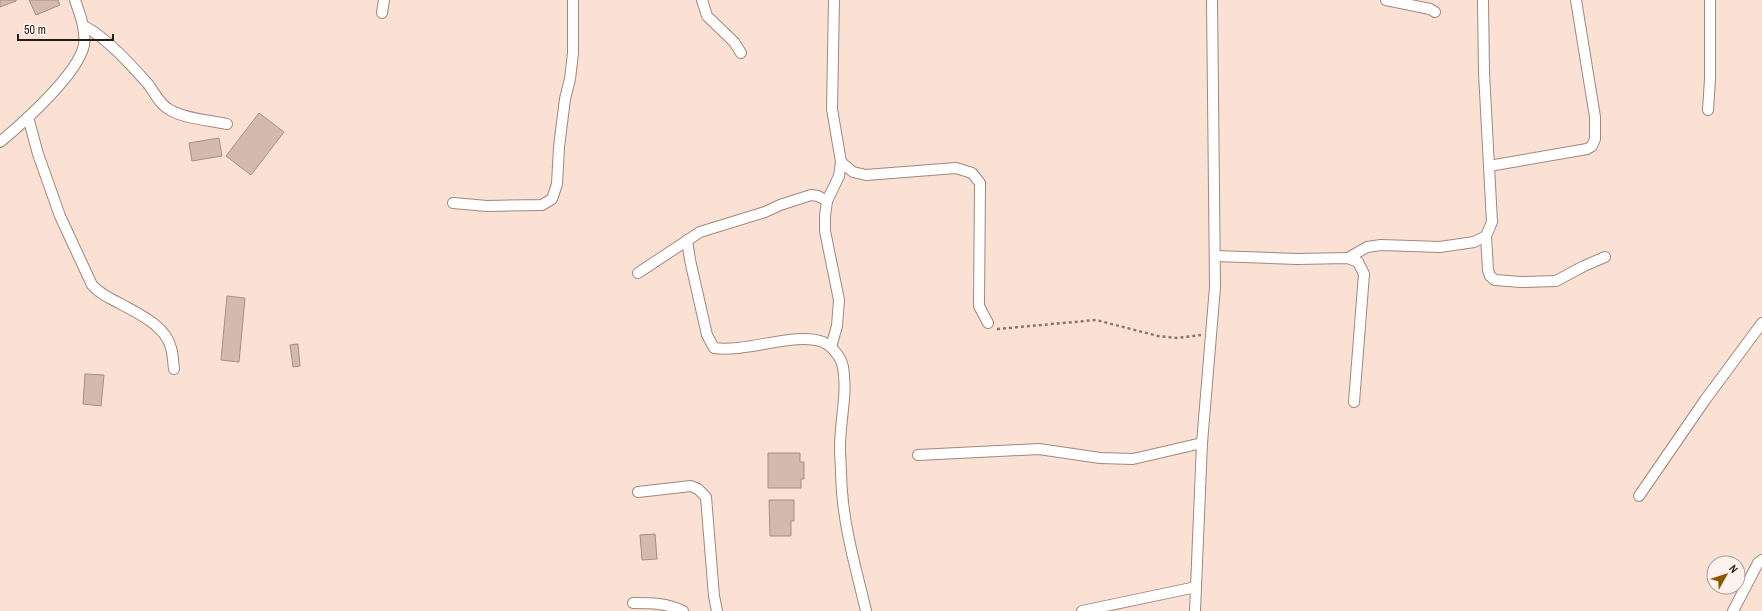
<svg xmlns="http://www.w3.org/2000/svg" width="1762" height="611" font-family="'Archivo Narrow',sans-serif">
<rect width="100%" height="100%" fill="#fbe1d4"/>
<g fill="#d3baad" stroke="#a78f83">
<path d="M0,0h16v1l-16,6z"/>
<path d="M29,0h29l2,5 -24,10z"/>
<path d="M259,113l25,19 -33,43 -25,-19z"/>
<path d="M219,138l3,18 -30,5 -3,-18z"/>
<path d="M227,296l18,2 -6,64 -18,-2z"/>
<path d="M298,344l2,22 -7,1 -3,-22z"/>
<path d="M85,374l19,1 -3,31 -18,-2z"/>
<path d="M768,453h32v9h4v17h-3v9h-33z"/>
<path d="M769,500h25v21h-3v15h-21z"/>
<path d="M655,534l2,25 -15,1 -2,-25z"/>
</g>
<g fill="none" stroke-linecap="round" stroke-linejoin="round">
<g stroke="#9f887c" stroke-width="12">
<g id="street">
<path d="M702,0l5,16 27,26 7,11"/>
<path d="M1386,0l44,9 5,3"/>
<path d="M382,13l2,-13"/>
<path d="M84,26c23,12 47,39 64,58 7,9 11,20 22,26 16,9 39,10 57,14"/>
<path d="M1708,110l2,-31v-79"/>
<path d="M28,117l10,37 22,62 32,69c9,10 18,13 29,19 18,10 45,22 50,44 2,6 2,14 3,21"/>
<path d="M0,142c23,-19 78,-68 84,-97 2,-16 -4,-30 -9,-45"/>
<path d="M841,162l12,10 13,3 90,-7 16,5 8,10 -1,123 9,17"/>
<path d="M1489,166l98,-17 5,-3 3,-7v-22l-19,-117"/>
<path d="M453,203l34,3 55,-1 10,-6 5,-15 2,-37 6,-48 5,-20 3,-26v-53"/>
<path d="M1486,236l2,34 2,6 5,4 26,2 35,-1 28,-15 21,-9"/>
<path d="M687,240l3,20 17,75 7,13c32,5 82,-17 109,-6 9,4 18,15 20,25 5,28 -4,57 -3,85 1,13 1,27 2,40 3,40 15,80 24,119"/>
<path d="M1215,256l82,3 51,-1 10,4 6,12 -10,128"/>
<path d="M1348,258l19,-11 14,-2 59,2 34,-5 12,-6 6,-14 -8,-149 -1,-73"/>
<path d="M638,273l62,-41 65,-20 15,-7 31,-10 7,1 9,5"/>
<path d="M831,347l6,-21 2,-26 -14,-69v-15l2,-15 12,-25 2,-14 -9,-53 2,-109"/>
<path d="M918,455l121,-6 61,9 33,1 69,-16"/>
<path d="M638,492l53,-6 7,3 8,8 8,99 3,15"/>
<path d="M1639,496l66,-96 57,-77"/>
<path d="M633,603c19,0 33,0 50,8"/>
<path d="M1082,611l114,-24"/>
<path d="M1195,611l7,-168 13,-156 -3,-287"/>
<path d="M1733,611l25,-48 4,-3"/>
</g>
</g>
<path stroke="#88776e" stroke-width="2.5" stroke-dasharray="3 3" stroke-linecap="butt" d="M997,329l99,-9 62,16 19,2 24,-3"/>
<use href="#street" stroke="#fff" stroke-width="10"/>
</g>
<g transform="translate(1726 575) rotate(51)"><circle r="19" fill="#fdf2ed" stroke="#a79c97"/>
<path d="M0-3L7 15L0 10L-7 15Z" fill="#895800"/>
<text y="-6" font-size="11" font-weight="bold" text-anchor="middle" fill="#251c17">N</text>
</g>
<path d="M18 34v6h95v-6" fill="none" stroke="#251c17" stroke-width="2"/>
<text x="24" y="34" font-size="12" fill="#251c17" stroke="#fdf2ed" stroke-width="3" paint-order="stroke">50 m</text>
</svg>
